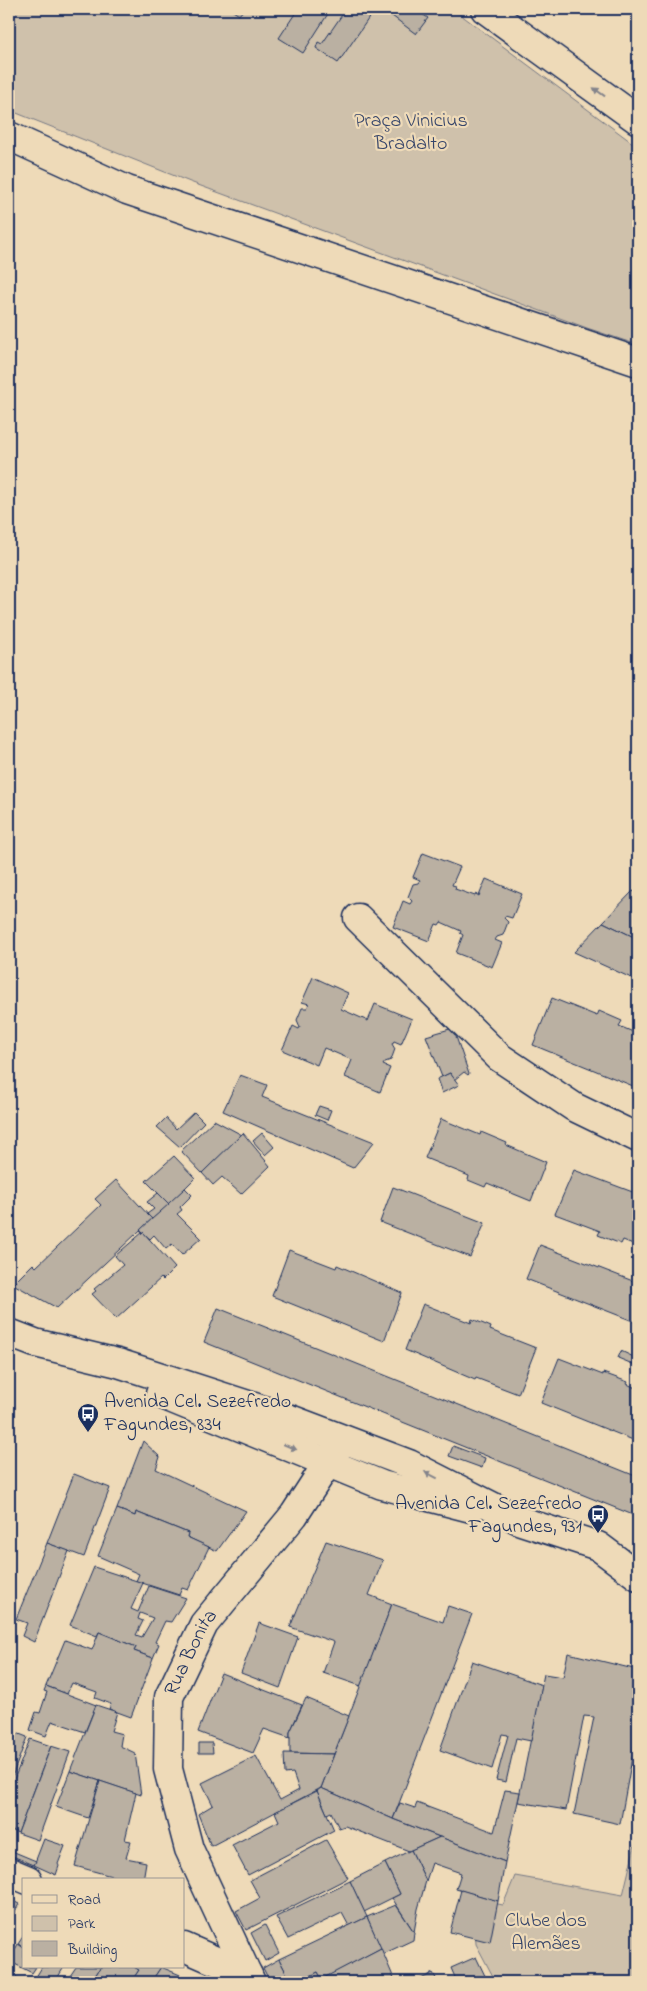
<svg xmlns="http://www.w3.org/2000/svg" width="647" height="1991" font-family="'Indie Flower',sans-serif">
<rect width="100%" height="100%" fill="#eedab8"/>
<filter id="ink" filterUnits="userSpaceOnUse"><feTurbulence type="fractalNoise" baseFrequency=".02" numOctaves="2"/><feDisplacementMap in="SourceGraphic" scale="10" xChannelSelector="R" yChannelSelector="G"/><feConvolveMatrix kernelMatrix="1 2 1 2 8 2 1 2 1" color-interpolation-filters="sRGB"/></filter>
<g filter="url(#ink)">
<g fill="#cfc1ab" stroke="#757884">
<path d="M9,9h444l185,138v198l-51,-17 -397,-146 -181,-72z"/>
<path d="M638,1832v150h-142l-20,-38 -3,-45 30,6 12,-29 108,19z"/>
</g>
<g fill="#bab0a2" stroke="#1b2f5e" fill-rule="evenodd">
<path d="M230,9h14l-5,6z"/>
<path d="M298,9h33l-28,44 -24,-15z"/>
<path d="M346,9h29l-37,54 -22,-15 2,-6 4,2z"/>
<path d="M391,9h24l13,9 -12,16 -28,-21z"/>
<path d="M423,853l37,14 -8,18 4,1 -1,3 20,7 1,-2 3,2 7,-17 36,15 -10,24 -7,-2 -1,2 4,4 -5,13 -6,2 -2,3 7,3 -10,24 -36,-14 7,-18 -3,-2 1,-2 -20,-9 -2,3 -3,-1 -7,17 -36,-14 10,-26 7,3 2,-3 -4,-4 5,-13 5,-1 2,-3 -7,-3z"/>
<path d="M633,891l5,2v46l-35,-17z"/>
<path d="M603,922l35,17v42l-64,-29z"/>
<path d="M313,977l35,16 -7,16 27,12 7,-17 37,15 -11,25 -7,-3 -2,3 3,5 -4,11 -6,2 -2,3 7,3 -10,24 -35,-15 7,-17 -28,-12 -7,17 -35,-15 11,-24 6,3 1,-2 -3,-7 5,-12h5l2,-4 -7,-2z"/>
<path d="M552,998l45,18 2,-5 23,10 -3,5 19,8v54l-105,-43z"/>
<path d="M453,1028l16,46 -1,1 -4,-3 -10,8 -4,-7 -8,4 -16,-41z"/>
<path d="M450,1073l9,12 -17,8 -5,-14z"/>
<path d="M240,1075l27,10 -5,12 112,45 -21,26 -130,-57z"/>
<path d="M319,1106l12,4 -4,10 -12,-5z"/>
<path d="M194,1112l10,10 -24,25 -23,-20 9,-9 10,11z"/>
<path d="M441,1119l39,16 1,-3 26,11 -1,2 40,17 -15,39 -44,-18 -2,4 -17,-7 1,-4 -44,-18z"/>
<path d="M214,1120l28,15 -40,38 -21,-22z"/>
<path d="M243,1133l27,33 -29,28 -19,-17 -9,8 -11,-12z"/>
<path d="M262,1133l12,14 -9,8 -12,-14z"/>
<path d="M174,1156l21,22 -26,26 -23,-23z"/>
<path d="M574,1170l64,24v52l-15,-6 -2,4 -23,-9 2,-4 -45,-17z"/>
<path d="M116,1180l36,39 -95,89 -44,-24 20,-20 3,3 65,-62 -6,-6z"/>
<path d="M393,1187l92,36 -15,34 -90,-35z"/>
<path d="M185,1188l7,7 -12,12 2,3 -5,4 24,24 -19,17 -10,-11 -6,5 -12,-14 -4,4 -10,-9z"/>
<path d="M158,1193l11,11 -17,15 -5,-5 7,-5 -7,-7z"/>
<path d="M143,1232l32,36 -12,12 -2,-2 -45,41 -24,-25 4,-3 -2,-2 29,-24 -8,-9z"/>
<path d="M540,1245l98,38v40l-112,-44z"/>
<path d="M289,1250l47,18 1,-3 65,28 -18,48 -112,-45z"/>
<path d="M423,1304l48,19 1,-4 19,8 -1,3 46,18 -18,46 -42,-16 -1,2 -70,-30z"/>
<path d="M218,1308l420,169v40l-434,-175z"/>
<path d="M621,1351l17,8 -3,6 -17,-7z"/>
<path d="M559,1358l44,17v-2l25,9 -1,2 11,5v53l-97,-39z"/>
<path d="M143,1441l17,16 -4,12 90,42 -29,40 -30,-14 1,-4 -52,-21 -1,4 -18,-7z"/>
<path d="M453,1446l32,12 -3,10 -33,-12z"/>
<path d="M74,1474l36,14 -26,69 -37,-14z"/>
<path d="M117,1509l18,7 1,-4 52,21 -1,4 22,10 -21,43 -6,-2 -3,7 -43,-14 3,-7 -41,-18z"/>
<path d="M326,1541l57,19 -14,35 23,9 -31,82 -38,-13 11,-31 -44,-15z"/>
<path d="M47,1543l22,8 -35,91 -12,-6 5,-13 -11,-4z"/>
<path d="M94,1567l49,16 -12,26 7,3 11,-26 37,12 -15,24 -6,-1 -10,21 4,2 -6,14 -19,-7 2,-4 -37,-15 -2,4 -27,-11zM140,1613l13,5 -11,19 -6,-2 7,-14 -5,-2z"/>
<path d="M392,1604l51,18 5,-16 24,8 -79,205 -72,-31z"/>
<path d="M259,1623l39,14 -18,51 -39,-15z"/>
<path d="M99,1632l37,15 -2,4 19,7 -22,59 -22,-8 2,-5 -16,-6 2,-6 -25,-9 -5,11 -21,-8 19,-46 27,10z"/>
<path d="M568,1653l70,17v55l-18,99 -46,-10 20,-97 -10,-1 -18,94 -48,-8 26,-128 19,3z"/>
<path d="M472,1661l70,24 -11,56 -15,-3 -10,44 -10,-2 12,-45 -6,-1 -10,35 -52,-19z"/>
<path d="M221,1673l81,32 -12,27v6l-26,-9 -11,24 -55,-21z"/>
<path d="M46,1686l50,19 -11,27 -33,-11 -6,15 -16,-6 6,-18 4,1 7,-21 -3,-1z"/>
<path d="M306,1698l43,18 -15,38 -44,-1v-21z"/>
<path d="M96,1705l21,7 -6,19 11,3 -2,12 15,7 6,42 -71,-24z"/>
<path d="M9,1730l18,7 -18,48z"/>
<path d="M30,1739l21,7 -33,87 -9,-4v-37z"/>
<path d="M199,1743h13l1,10h-14z"/>
<path d="M51,1746l19,6 -32,88 -20,-7z"/>
<path d="M284,1753l50,1 -13,34 -110,58 -13,-32 15,-9 -11,-22 54,-27 24,44 19,-10 -6,-17 -8,1z"/>
<path d="M70,1771l30,10 -12,37 -32,-11z"/>
<path d="M100,1781l36,12 -11,47 6,1 -5,17 20,4 -3,18h-17l-51,-14z"/>
<path d="M321,1788l72,31 47,18 -31,14 -64,-25 -6,2 -8,-16 -4,2 -10,-23z"/>
<path d="M505,1790l15,2 -15,70 -112,-43 7,-16 15,5 2,-5 77,29z"/>
<path d="M317,1791l17,39 -86,45 -16,-30 47,-24 -4,-9z"/>
<path d="M440,1837l65,25 -7,39 -42,-12 5,-16 -29,-10 -6,18 -15,-31z"/>
<path d="M44,1839l21,7 -7,18 1,2 -3,9 -22,-10z"/>
<path d="M326,1840l22,38 -102,52 -10,-19 24,-13 -10,-18z"/>
<path d="M411,1850l15,31 -8,28 -4,23 -22,-34 8,-4 -15,-31z"/>
<path d="M12,1851l24,10 -2,4 -24,-10z"/>
<path d="M385,1863l15,31 -36,18 -14,-31z"/>
<path d="M350,1881l17,36 -18,9 -7,-13 -54,26 -12,-22z"/>
<path d="M461,1890l37,11 -8,41 -40,-10z"/>
<path d="M9,1899l10,5 -6,11 -4,-2z"/>
<path d="M396,1905l18,27 -1,8 -30,14 -16,-37z"/>
<path d="M367,1917l14,31 -59,32 -4,-8 -19,10h-8l-12,-23z"/>
<path d="M265,1925l14,28 -14,8 -14,-28z"/>
<path d="M24,1935v13l-6,-4z"/>
<path d="M18,1944l6,4v19h12l-4,6 -23,-12z"/>
<path d="M381,1948l14,33 -3,1h-76z"/>
<path d="M476,1957l12,25h-31l-6,-14z"/>
<path d="M279,1959l12,23h-21l-7,-14z"/>
<path d="M42,1967h22l-9,15h-10l-9,-5z"/>
<path d="M76,1967h25l-10,15h-25z"/>
<path d="M101,1967h33l5,3 -8,12h-40z"/>
<path d="M134,1967h27l-10,15h-20l8,-12z"/>
<path d="M161,1967l24,10 -2,5h-32z"/>
<path d="M318,1972l4,8 -6,2h-17z"/>
<path d="M9,1973l16,9h-16z"/>
<path d="M433,1973l5,9h-23z"/>
</g>
<g fill="none" stroke-linecap="round" stroke-linejoin="round">
<g stroke="#1b2f5e" stroke-width="31">
<g id="minor">
<path d="M485,9l153,111"/>
<path d="M9,136l118,54 511,172"/>
<path d="M358,918l141,139 75,50 64,31"/>
<path d="M9,1872l19,8"/>
<path d="M184,1947l64,28"/>
<path id="s1" d="M251,1982l-62,-133 -21,-80 1,-72 35,-73 90,-109 46,-71"/>
</g>
</g>
<g stroke="#1b2f5e" stroke-width="31">
<g id="secondary">
<path d="M9,1333l26,10 83,20 167,54 124,47 112,57 77,25 40,30"/>
<path d="M160,1394l222,91 89,23"/>
</g>
</g>
<use href="#minor" stroke="#eedab8" stroke-width="28"/>
<use href="#secondary" stroke="#eedab8" stroke-width="28"/>
</g>
<defs><path id="oneway-solid" d="M-6-.8H1V-3.2L6.5 0L1 3.2V.8H-6Z" transform="scale(1.25)"/></defs>
<g fill="#84848b">
<use href="#oneway-solid" transform="translate(599 92) rotate(-144)"/>
<use href="#oneway-solid" transform="translate(290 1447) rotate(22)"/>
<use href="#oneway-solid" transform="translate(431 1475) rotate(-153)"/>
</g>
</g>
<defs>
<g id="bus-pin" transform="scale(1.125)"><path d="M0 17L-7.5 6A9.5 9.5 0 1 1 7.5 6Z" fill="#1b2f5e" stroke="#eedab8"/><path d="M-5-6H5V4H4V6H2V4H-2V6H-4V4H-5ZM-3.5-4V0h7V-4ZM-3.5 1.2v1.5H-2V1.2ZM2 1.2v1.5H3.5V1.2Z" fill="#fff"/></g>
</defs>
<g fill-rule="evenodd">
<use href="#bus-pin" x="88" y="1414"/>
<use href="#bus-pin" x="598" y="1515"/>
</g>
<g text-anchor="middle" dominant-baseline="central" stroke-width="4.5" stroke-linejoin="round" paint-order="stroke">
<g font-size="20" fill="#36456a" stroke="#eedab8">
<text x="411" y="121">Praça Vinicius<tspan x="411" dy="23">Bradalto</tspan></text>
<text x="546" y="1921">Clube dos<tspan x="546" dy="23">Alemães</tspan></text>
</g>
<g font-size="20" fill="#1b2f5e" stroke="#eedab8" text-anchor="start">
<text x="104" y="1402">Avenida Cel. Sezefredo<tspan x="104" dy="23">Fagundes, 834</tspan></text>
<text x="582" y="1504" text-anchor="end">Avenida Cel. Sezefredo<tspan x="582" dy="23">Fagundes, 931</tspan></text>
</g>
<g font-size="20" fill="#1b2f5e" stroke="#eedab8">
<text stroke="none"><textPath href="#s1" startOffset="351">Rua Bonita</textPath></text>
</g>
</g>
<rect width="647" height="1991" fill="none" stroke="#eedab8" stroke-width="30"/>
<rect x="15" y="15" width="617" height="1961" fill="none" stroke="#1b2f5e" stroke-width="2" filter="url(#ink)"/>
<rect x="22" y="1878" width="162" height="90" fill="#eedab8" stroke="#9a9694"/>
<rect x="32" y="1895" width="25" height="8" fill="#eedab8" stroke="#9a9694"/>
<text x="68" y="1904" font-size="15" fill="#1b2f5e">Road</text>
<rect x="32" y="1916" width="25" height="15" fill="#cfc1ab" stroke="#9a9694"/>
<text x="68" y="1928" font-size="15" fill="#1b2f5e">Park</text>
<rect x="32" y="1941" width="25" height="15" fill="#bab0a2" stroke="#9a9694"/>
<text x="68" y="1954" font-size="15" fill="#1b2f5e">Building</text>
</svg>
